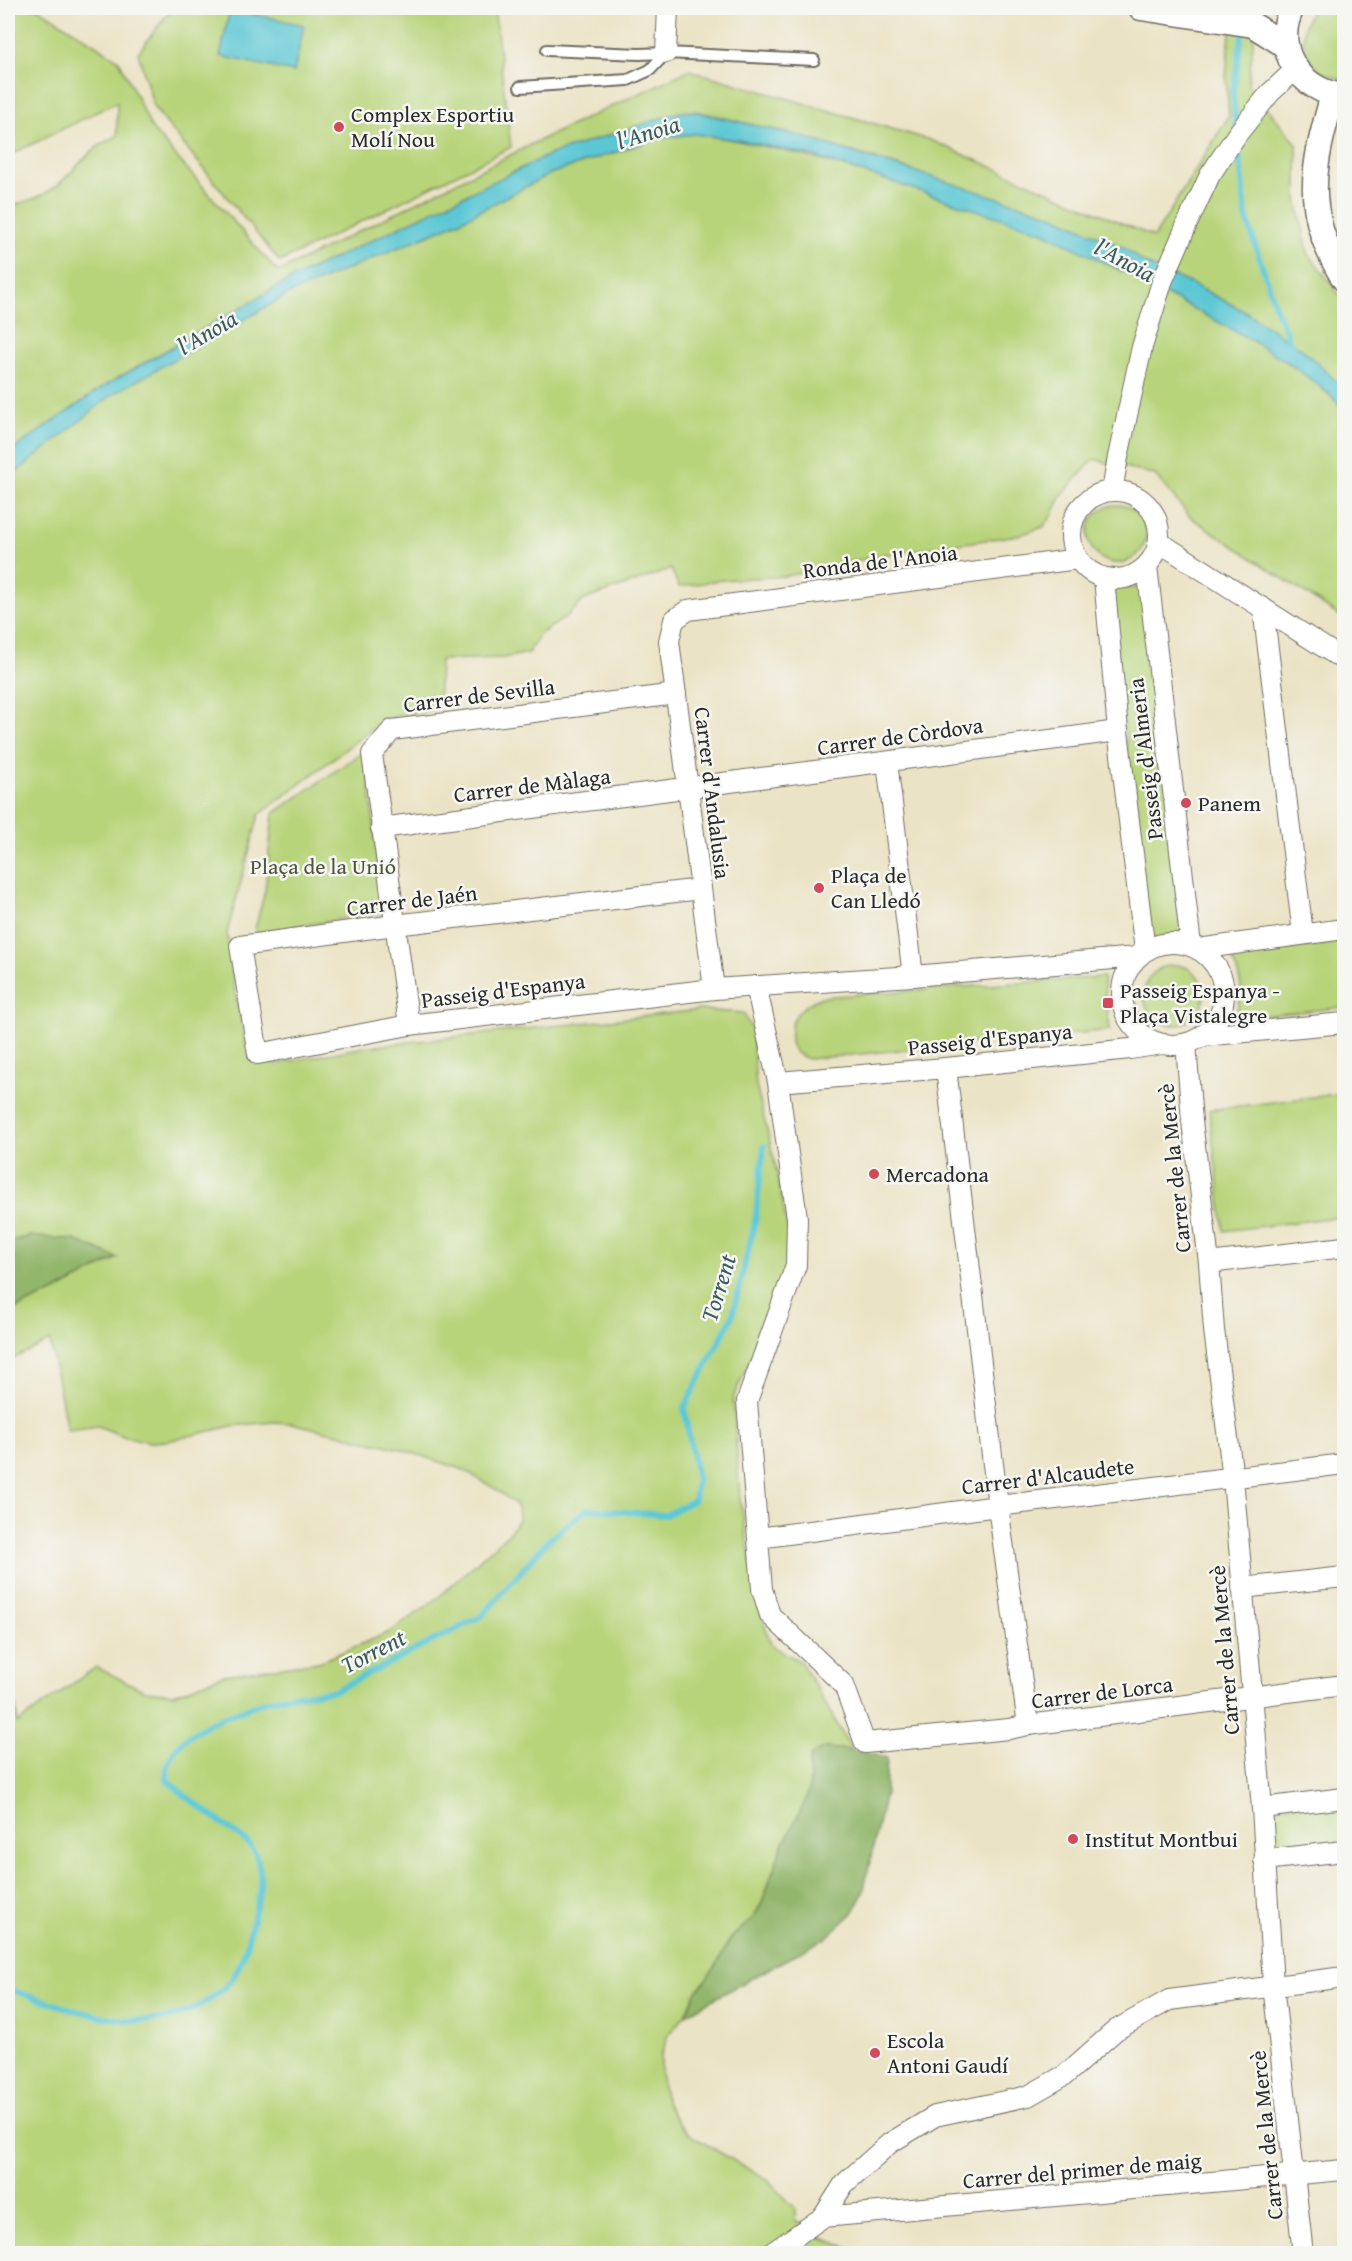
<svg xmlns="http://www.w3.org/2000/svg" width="1352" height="2261" font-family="'Gentium Book Plus',serif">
<rect width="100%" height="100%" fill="#f6f6f2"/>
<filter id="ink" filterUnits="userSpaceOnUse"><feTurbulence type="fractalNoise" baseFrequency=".0167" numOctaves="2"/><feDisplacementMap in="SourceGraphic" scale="12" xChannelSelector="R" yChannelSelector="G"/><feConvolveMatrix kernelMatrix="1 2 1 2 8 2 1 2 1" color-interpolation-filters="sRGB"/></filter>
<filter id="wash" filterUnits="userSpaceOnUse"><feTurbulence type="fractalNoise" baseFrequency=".008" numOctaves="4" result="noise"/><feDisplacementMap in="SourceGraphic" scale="24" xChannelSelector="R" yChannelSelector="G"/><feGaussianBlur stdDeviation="1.35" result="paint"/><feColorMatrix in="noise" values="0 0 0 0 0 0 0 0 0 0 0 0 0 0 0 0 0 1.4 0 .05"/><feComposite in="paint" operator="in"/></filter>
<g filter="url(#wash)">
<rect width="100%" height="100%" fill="#ebe3c5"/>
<g fill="#b8d47a" stroke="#728052" stroke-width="1.5">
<path d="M8,8h30l81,52 33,69 126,143 262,-132 149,-70 241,70 224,97 75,-121 -3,-39 6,-69h33l-9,10 -8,67 49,59v56l11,53 36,48v87l-41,-38 -107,-64 -52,-23 -21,-16 -212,-77 -111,-34 -104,-25 -145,43 -260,125 -185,106 -88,61 -10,10v-250c21,-4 43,-12 58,-29 17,-17 29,-32 51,-41v-34l-109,54z"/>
<path d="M172,8h322l17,139 -231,115 -126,-154 -16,-55z"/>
<path d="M1314,8h30v71c-37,-3 -53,-43 -30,-71z"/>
<path d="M695,134c89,12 169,38 255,66 31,11 64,19 94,32 53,23 104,52 154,79 52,28 107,56 146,99v209l-154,-102 -35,-42 -61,-16 -31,35 -12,23 -8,10 -24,8 -137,20 -96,21 -66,4 -41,7 -8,-18 -87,31 -19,18 -25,16 -12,19 -25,5 -63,2 -2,48 -53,11 -126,96 -32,118 8,59 11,54 30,18 89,-17 335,-37 43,3 9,17 4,56 18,73 16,82 -4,40 -53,117 7,101 18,105 13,41 30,17 51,88 -27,-2 -16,14 1,22 -4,16 -25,49 -19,54 -9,15 -23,21 -14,27 -19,25 -11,23 -18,21 -7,21v23l6,25 11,19 12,12 79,46 26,27v12l27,18 42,15h-856v-596l10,66 78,-56 49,24 29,3 49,-19 96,-13 71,-30 26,-18 25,-19 69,-63 8,-12 1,-8 -5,-9 -20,-15 -30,-18 -63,-21 -110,-26 -17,-1 -42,4 -65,15 -17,1 -24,-5 -28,-11 -31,4 -17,-89 -42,20v-49l54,-24 55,-30 -87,-22 -22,6v-763l105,-85 176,-101 167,-70 96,-50 106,-35z"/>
<circle cx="1117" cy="534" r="29"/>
<path d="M1144,587l39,347 -36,4 -37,-349z"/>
<path d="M366,750l17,163 -129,20 11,-42 8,-77z"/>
<path d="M1344,941v66l-109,12c8,-31 9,-34 -4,-63z"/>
<circle cx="1174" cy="995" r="30"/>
<path d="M1103,977l7,53 -302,29c-3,-2 -10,-4 -13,-7 -3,-3 -4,-9 -4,-13 -3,-23 12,-34 31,-42z"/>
<path d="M1344,1093v123l-120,15 -15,-121z"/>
<path d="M1344,1798v52l-80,10 -2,-52z"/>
</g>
<g fill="#92b66a" stroke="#5e704a" stroke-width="1.5">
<path d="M30,1236l45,4 42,18 -55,30 -54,24v-70z"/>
<path d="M825,1748l27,2 35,8 -2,35 -22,100 -10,20 -27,25 -140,76 11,-23 19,-25 14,-27 23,-21 9,-15 19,-54 25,-49 4,-16 -1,-22 2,-7z"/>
</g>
<g fill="#5bc7d4" stroke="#437980" stroke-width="1.5">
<path d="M230,9l74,16 -10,47 -74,-16z"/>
<path d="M692,111l108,25 250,78 73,33 21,16 52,23 50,26 57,38 41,38v22l-14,-16 -41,-31 -45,-27 -106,-57 -95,-47 -230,-76 -69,-15 -49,-7 -37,4 -106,35 -96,50 -167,71 -176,100 -105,85v-23l10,-10 88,-61 185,-106 260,-125 129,-42z"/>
</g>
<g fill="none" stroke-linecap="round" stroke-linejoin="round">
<g stroke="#5bc7d4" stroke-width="6">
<path d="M1236,126l-3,-33 10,-64"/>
<path d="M1238,142l8,74 31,96 16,36"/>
<path d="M8,1989c60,18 132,51 193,16 12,-7 23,-15 31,-26 11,-16 14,-33 19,-51 6,-25 17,-55 1,-80 -5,-8 -16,-14 -24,-20 -20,-16 -42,-30 -61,-48v-15l7,-14 10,-11 25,-17 56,-22 29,-6 40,-4 148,-75 66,-76 39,-31 79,6 28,-15 3,-21 -13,-71 48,-91 23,-95 9,-76"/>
</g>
</g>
</g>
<g filter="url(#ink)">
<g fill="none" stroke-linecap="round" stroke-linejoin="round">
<g stroke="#6e6b61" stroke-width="14">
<g id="service">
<path d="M547,50l92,4 27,-1 148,7"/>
<path d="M520,87l108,-7 22,-10 16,-17"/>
</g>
</g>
<g stroke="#6e6b61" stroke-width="22">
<g id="minor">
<path d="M666,53l2,-45"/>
<path d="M1112,491l6,-34 24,-110 20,-65 26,-60 22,-47 28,-42 32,-40 26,-24"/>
<circle cx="1115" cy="535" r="44"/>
<path d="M1159,542l185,118"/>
<path d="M1147,566l44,380"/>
<path d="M1104,578l14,153 27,220"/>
<path d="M1263,608l40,326"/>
<path d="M887,762l26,214"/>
<path d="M381,828l737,-97"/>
<path d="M701,889l-306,36 -155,21 18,108 151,-29 305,-36 199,-13 224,-19"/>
<circle cx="1173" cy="994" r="51"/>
<path d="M1198,949l146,-20"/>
<path d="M756,986l22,96 19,136 -1,47 -49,136 15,188 8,26 74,70 21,58 144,-14 19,-4 316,-40"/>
<path d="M714,989l-45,-348 5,-21 14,-10 390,-51"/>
<path d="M409,1025l-37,-271 20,-24 284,-36"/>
<path d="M1203,1036l141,-13"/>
<path d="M1186,1044l6,77 17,142 5,67 19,148 29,330 11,177 30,269"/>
<path d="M946,1068l52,438 30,219"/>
<path d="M778,1082l168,-14 184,-19 32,-5"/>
<path d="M1209,1263l135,-16"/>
<path d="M758,1538l240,-32 346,-42"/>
<path d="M1242,1588l102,-11"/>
<path d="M1262,1808l82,-10"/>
<path d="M1264,1860l80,-9"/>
<path d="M823,2217l521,-47"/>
<path d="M770,2254l53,-37 21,-33 46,-41 45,-27 93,-20 37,-21 51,-45 53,-30 175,-23"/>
</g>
</g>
<g stroke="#6e6b61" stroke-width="27">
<g id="tertiary">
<path d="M1141,8l112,17 33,21"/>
<path d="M1292,8c-21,41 9,84 52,88"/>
<path d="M1333,95c-21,73 -31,117 11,184"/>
</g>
</g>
<use href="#service" stroke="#fff" stroke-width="10"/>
<use href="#minor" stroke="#fff" stroke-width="20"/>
<use href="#tertiary" stroke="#fff" stroke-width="24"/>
</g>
</g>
<g fill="#d1495b" stroke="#f6f6f2" stroke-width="2">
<circle cx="339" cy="127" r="6"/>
<circle cx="1186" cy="803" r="6"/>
<circle cx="819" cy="888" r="6"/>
<rect x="1102" y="997" width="12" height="12" rx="3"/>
<circle cx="874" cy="1174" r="6"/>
<circle cx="1073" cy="1839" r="6"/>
<circle cx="875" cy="2053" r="6"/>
</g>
<g text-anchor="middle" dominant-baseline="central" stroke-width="5" stroke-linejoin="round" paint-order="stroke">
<g font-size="22" fill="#2b2b2b" stroke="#f6f6f2" text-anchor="start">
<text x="351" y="114">Complex Esportiu<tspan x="351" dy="25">Molí Nou</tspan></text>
<text x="1198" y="803">Panem</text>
<text x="831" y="875">Plaça de<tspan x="831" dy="25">Can Lledó</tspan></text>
<text x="1120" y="990">Passeig Espanya -<tspan x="1120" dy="25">Plaça Vistalegre</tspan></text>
<text x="886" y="1174">Mercadona</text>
<text x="1085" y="1839">Institut Montbui</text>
<text x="887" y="2040">Escola<tspan x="887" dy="25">Antoni Gaudí</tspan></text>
</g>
<g font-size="22" fill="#2b2b2b" stroke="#f6f6f2">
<text transform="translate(880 561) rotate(-7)">Ronda de l'Anoia</text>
<text transform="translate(479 695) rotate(-7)">Carrer de Sevilla</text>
<text transform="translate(900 736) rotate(-8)">Carrer de Còrdova</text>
<text transform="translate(1145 759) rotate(-97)">Passeig d'Almeria</text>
<text transform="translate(532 785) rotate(-7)">Carrer de Màlaga</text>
<text transform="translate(713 793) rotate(83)">Carrer d'Andalusia</text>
<text transform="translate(412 900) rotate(-7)">Carrer de Jaén</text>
<text transform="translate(503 990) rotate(-7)">Passeig d'Espanya</text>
<text transform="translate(990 1039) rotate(-6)">Passeig d'Espanya</text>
<text transform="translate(1174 1168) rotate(-96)">Carrer de la Mercè</text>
<text transform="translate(1048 1476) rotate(-7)">Carrer d'Alcaudete</text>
<text transform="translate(1224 1650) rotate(-95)">Carrer de la Mercè</text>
<text transform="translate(1102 1692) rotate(-7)">Carrer de Lorca</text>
<text transform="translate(1266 2135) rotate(-96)">Carrer de la Mercè</text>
<text transform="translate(1082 2170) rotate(-5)">Carrer del primer de maig</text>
</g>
<g font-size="22" fill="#4e553f" stroke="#f6f6f2">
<text x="323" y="866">Plaça de la Unió</text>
</g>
<g font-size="24" font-style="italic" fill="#395a5e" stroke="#f6f6f2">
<text transform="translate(648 132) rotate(-17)">l'Anoia</text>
<text transform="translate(1125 260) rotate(28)">l'Anoia</text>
<text transform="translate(207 332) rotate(-30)">l'Anoia</text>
<text transform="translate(718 1288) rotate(-73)">Torrent</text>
<text transform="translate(373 1651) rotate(-27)">Torrent</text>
</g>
</g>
<rect width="1352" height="2261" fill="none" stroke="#f6f6f2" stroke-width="30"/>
</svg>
